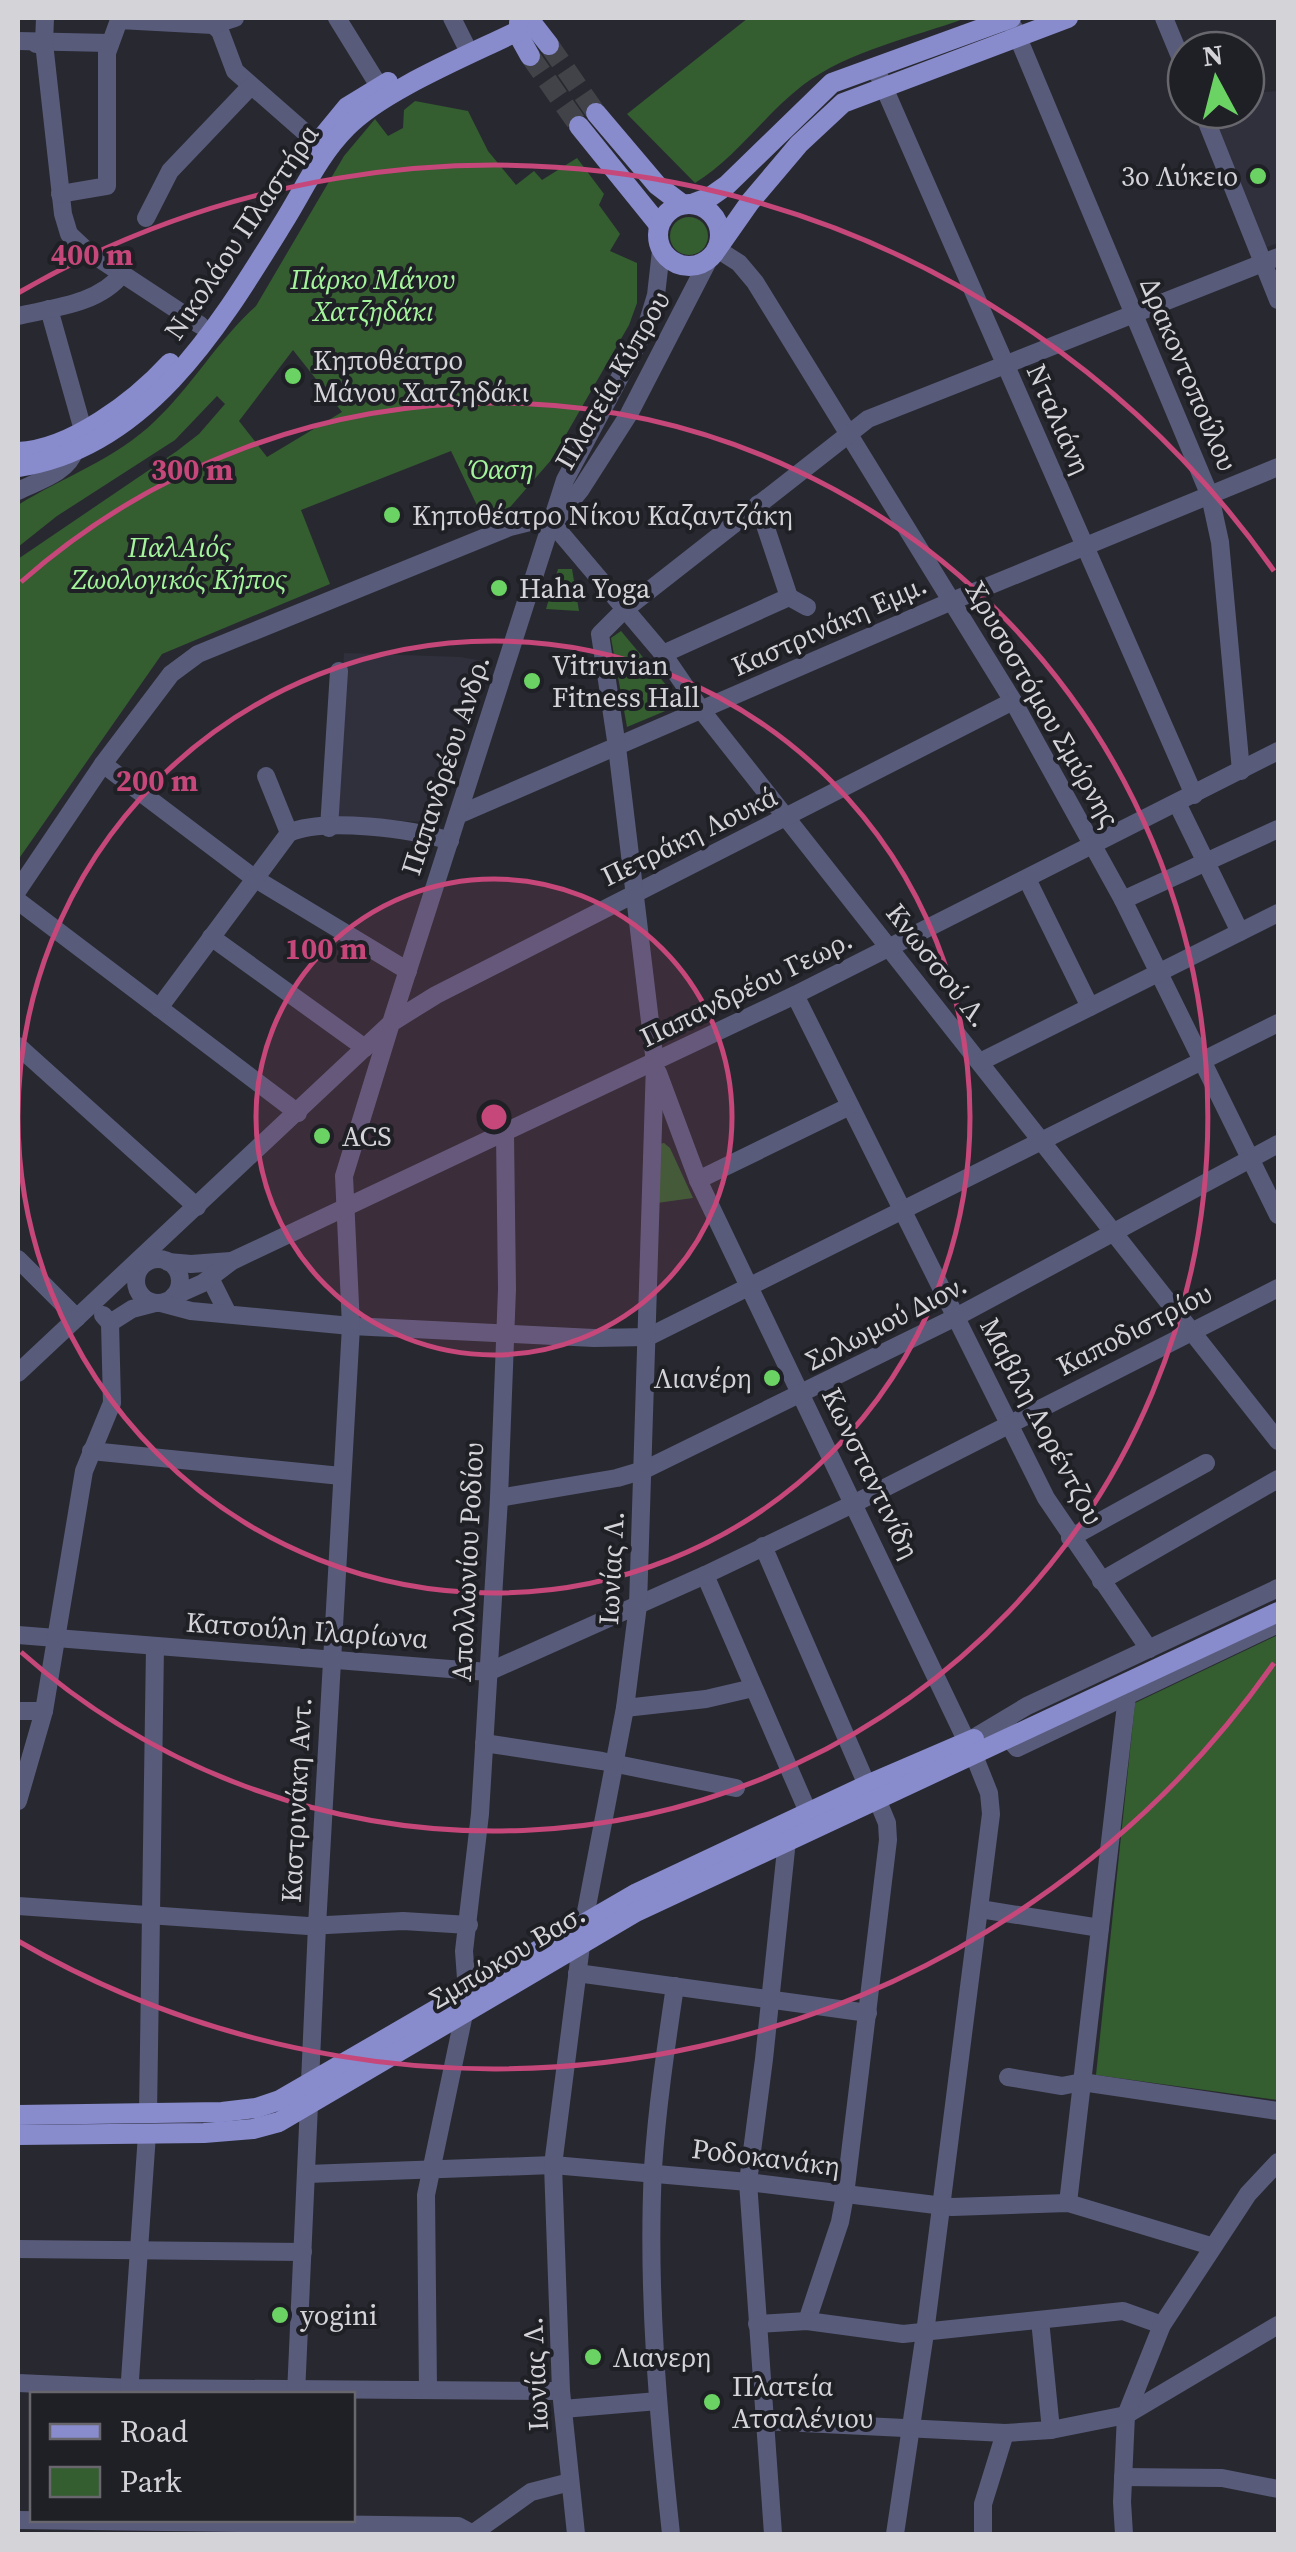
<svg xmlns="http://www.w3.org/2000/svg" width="1296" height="2552" font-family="'Source Serif 4',serif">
<rect width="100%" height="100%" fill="#282930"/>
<g fill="#30303d">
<path d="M1278,91v152l-13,5 -54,-138h35v-17z"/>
<path d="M344,653l116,4 22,4 -53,161 -91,-4z"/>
</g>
<g fill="#345d30" fill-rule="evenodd">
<path d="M748,18h218c-54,20 -116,32 -163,67 -39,30 -66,72 -108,98l-68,-69z"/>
<path d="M415,101l53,10 20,40 28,34 18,-14 8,9 35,-22 27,36 -5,11 21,29 -10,17 27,12v40l-8,22 -77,134 -47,54 -21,7 -33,-69 -150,59 29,74 -168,70 -144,206v-301l159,-108 22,-17 26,-30 -8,-8 -42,44 -118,76 -39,31v-42c45,-28 98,-46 137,-84 37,-35 63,-81 101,-115l88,-150 31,-37 13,17 15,-8 1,-18zM293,350l49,62 -75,45 -28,-36z"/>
<circle cx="689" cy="236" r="19"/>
<path d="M558,569h14l7,42 -33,-2z"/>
<path d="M621,631l61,73 -55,23 -16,-89z"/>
<path d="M664,1143l6,5 23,50 -36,5 2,-59z"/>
<path d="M1278,1635v465l-182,-25 39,-372z"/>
</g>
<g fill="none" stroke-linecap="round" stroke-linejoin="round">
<g stroke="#424349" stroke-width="20" stroke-dasharray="20 10" stroke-linecap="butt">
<path d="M549,45l47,68"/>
<path d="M530,56l49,70"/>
</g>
<g stroke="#595b7b" stroke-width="18">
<path d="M337,18l42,68"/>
<path d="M452,18l13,26"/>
<path d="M1164,18l22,53"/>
<path d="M210,22l10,9 15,40 81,71"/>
<path d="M1014,28l196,468 10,46 21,229"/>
<path d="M18,41l91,2"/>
<path d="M44,43l19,171 6,20 17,16 114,75"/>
<path d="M36,44l8,-1 1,-25"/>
<path d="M879,76l315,719"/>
<path d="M1202,110l76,190"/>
<path d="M60,194l47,-8v-133l12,-33 94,5 22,-7"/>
<path d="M146,218l24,-47 81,-85"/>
<path d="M717,249l22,14 16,19 258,419 110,199 155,315"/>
<path d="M49,309l34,121"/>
<path d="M18,316c34,-8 81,-12 104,-42"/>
<path d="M18,491c20,-10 50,-18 57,-41"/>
<path d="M556,520l25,-31 48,-75 80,-155"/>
<path d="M553,524l110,130 39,57 576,730"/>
<path d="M789,597l18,10"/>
<path d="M663,654l126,-57 -31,-93"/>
<path d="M103,764l151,114 154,93"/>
<path d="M266,776l23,57"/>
<path d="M1177,803l63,129"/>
<path d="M458,815l494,-214 326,-134"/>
<path d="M329,828l10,-157"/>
<path d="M1027,879l63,128"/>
<path d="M18,890l85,-126 68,-90 27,-20 312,-127 24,-6 19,3"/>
<path d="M1123,900l155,-71"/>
<path d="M18,901l280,212"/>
<path d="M211,937l154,111"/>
<path d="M795,995l251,503 103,151"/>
<path d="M159,1008l130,-175c34,-16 124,-4 161,8"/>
<path d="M18,1046l179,161"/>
<path d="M980,1062l298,-149"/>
<path d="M658,1073l40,107 269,562 60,-36 251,-118"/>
<path d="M698,1180l152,-74"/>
<path d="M18,1259l59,59"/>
<circle cx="158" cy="1281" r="22"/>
<path d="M168,1262l23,2 40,-3"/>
<path d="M210,1278l18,36"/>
<path d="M174,1296l29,-13 29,-22 563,-266 483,-244"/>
<path d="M161,1303l30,8 160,15 243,12 54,-1 630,-314"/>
<path d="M103,1315l7,8 22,-14 23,-6"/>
<path d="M18,1373l373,-350 174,-543 81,-152 10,-33 5,-44"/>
<path d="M91,1451l250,25"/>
<path d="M499,1498l118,-20 27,-8 312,-153 322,-173"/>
<path d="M1070,1538l136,-75"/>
<path d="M763,1546l104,239"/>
<path d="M705,1575l103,237"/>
<path d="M1101,1581l177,-102"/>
<path d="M18,1635l470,37 217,-97 150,-72 423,-215"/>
<path d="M625,1708l81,-9 47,-11"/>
<path d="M18,1711h26"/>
<path d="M1008,1737l9,11 261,-124"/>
<path d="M484,1743l118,18 134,27"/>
<path d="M18,1801l26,-90 40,-240 28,-68 -2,-80"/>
<path d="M18,1906l290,20 95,-5 66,4"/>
<path d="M980,1909l120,19"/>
<path d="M577,1973l291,40"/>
<path d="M467,1992l-3,-41 16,-137 19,-316 8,-209 -2,-155"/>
<path d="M1008,2077l54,9 20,-4 196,29"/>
<path d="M148,2114l7,-468"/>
<path d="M307,2174l246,-9 195,17 204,25 116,-4 143,43"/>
<path d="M1068,2203l59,-507"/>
<path d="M18,2249l285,3"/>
<path d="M1040,2320l11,110"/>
<path d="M807,2321l33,-99 5,-27 43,-355 -1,-17 -10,-24"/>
<path d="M757,2324l50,-3 96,13 220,-23 39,14"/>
<path d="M18,2383l112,5 431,3"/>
<path d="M428,2390l-2,-195 38,-181"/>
<path d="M129,2394l18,-260"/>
<path d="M296,2394l21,-468 34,-600 -7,-150 47,-153 45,-28 577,-294"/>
<path d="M563,2409l95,-8"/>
<path d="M763,2421l242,12 46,-3 75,-15 152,-90"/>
<path d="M1123,2477l99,1 56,11"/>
<path d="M18,2520l440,6 15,8"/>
<path d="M472,2534l59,-42 39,-10"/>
<path d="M576,2534l-15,-143 -8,-226 31,-243 41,-214 13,-103 17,-542 -38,-316 -17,-113 23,-23 245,-192 410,-162"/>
<path d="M671,2534c-13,-120 -24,-244 -18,-366 4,-61 13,-121 22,-182"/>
<path d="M773,2534l-25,-352 16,-123 23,-219"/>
<path d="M895,2534l30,-201 66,-519 -2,-21 -16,-40"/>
<path d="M983,2534v-30l22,-71"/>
<path d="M1124,2534l-2,-32 4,-87 36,-90 86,-131 30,-32"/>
</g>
<g stroke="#888bcc" stroke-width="20">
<path d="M528,18l21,27"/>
<path d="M519,22l1,16 10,18"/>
<path d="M596,113l61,72 25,19"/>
<path d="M579,126l80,99"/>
<path d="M310,152l37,-45 41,-25"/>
<path d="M694,203l16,-6 17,-12 105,-102 179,-65"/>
<circle cx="689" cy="235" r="31"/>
<path d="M717,249l33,-47 49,-58 44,-41 225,-85"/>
<path d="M18,452c53,-2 117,-51 152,-89"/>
<path d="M18,467c129,-19 202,-142 265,-244 20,-32 36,-68 63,-95 35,-37 123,-73 172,-97"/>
<path d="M18,2115l204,-3 34,-4 24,-8 357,-207 230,-108 107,-46"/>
<path d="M18,2135l186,-2 49,-4 26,-7 357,-210 642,-300"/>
</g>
</g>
<circle cx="494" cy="1117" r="238" fill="#c6477a" fill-opacity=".12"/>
<g fill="none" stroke="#c6477a" stroke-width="5">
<circle cx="494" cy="1117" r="238"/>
<circle cx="494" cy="1117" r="476"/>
<path d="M21 582A714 714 0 1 1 21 1652"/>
<path d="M1274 1663A952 952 0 0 1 18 1941M18 293A952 952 0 0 1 1274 571"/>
</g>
<g fill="#6bd363" stroke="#1f1f26" stroke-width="4">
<circle cx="1258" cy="176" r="10"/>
<circle cx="293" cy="376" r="10"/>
<circle cx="392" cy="515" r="10"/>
<circle cx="499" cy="588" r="10"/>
<circle cx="532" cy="681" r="10"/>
<circle cx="322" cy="1136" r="10"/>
<circle cx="772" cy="1378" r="10"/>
<circle cx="280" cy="2315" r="10"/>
<circle cx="593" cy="2357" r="10"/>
<circle cx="712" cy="2402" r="10"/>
</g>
<g text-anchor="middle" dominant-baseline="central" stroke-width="8" stroke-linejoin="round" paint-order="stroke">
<g font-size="28" fill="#d4d4d8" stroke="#1f1f26" text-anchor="start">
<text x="1238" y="176" text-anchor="end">3ο Λύκειο</text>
<text x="313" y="360">Κηποθέατρο<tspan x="313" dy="32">Μάνου Χατζηδάκι</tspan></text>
<text x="412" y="515">Κηποθέατρο Νίκου Καζαντζάκη</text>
<text x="519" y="588">Haha Yoga</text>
<text x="552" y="665">Vitruvian<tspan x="552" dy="32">Fitness Hall</tspan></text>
<text x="342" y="1136">ACS</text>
<text x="752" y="1378" text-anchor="end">Λιανέρη</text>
<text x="300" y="2315">yogini</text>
<text x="613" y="2357">Λιανερη</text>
<text x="732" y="2386">Πλατεία<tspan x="732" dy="32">Ατσαλένιου</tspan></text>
</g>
<g font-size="28" fill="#d4d4d8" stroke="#1f1f26">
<text transform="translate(241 232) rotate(-56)">Νικολάου Πλαστήρα</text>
<text transform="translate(1189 374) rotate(67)">Δρακοντοπούλου</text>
<text transform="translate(612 380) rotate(-60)">Πλατεία Κύπρου</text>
<text transform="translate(1059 419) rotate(66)">Νταλιάνη</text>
<text transform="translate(829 625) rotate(-24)">Καστρινάκη Εμμ.</text>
<text transform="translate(1043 704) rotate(60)">Χρυσοστόμου Σμύρνης</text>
<text transform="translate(445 765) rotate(-72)">Παπανδρέου Ανδρ.</text>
<text transform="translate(689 836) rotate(-26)">Πετράκη Λουκά</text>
<text transform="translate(938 965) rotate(52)">Κνωσσού Λ.</text>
<text transform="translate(746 988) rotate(-26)">Παπανδρέου Γεωρ.</text>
<text transform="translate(886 1322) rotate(-27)">Σολωμού Διον.</text>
<text transform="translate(1134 1329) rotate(-27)">Καποδιστρίου</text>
<text transform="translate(1042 1421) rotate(62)">Μαβίλη Λορέντζου</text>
<text transform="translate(871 1473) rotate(64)">Κωνσταντινίδη</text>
<text transform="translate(467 1562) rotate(-87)">Απολλωνίου Ροδίου</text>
<text transform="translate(611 1568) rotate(-87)">Ιωνίας Λ.</text>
<text transform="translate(307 1630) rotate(4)">Κατσούλη Ιλαρίωνα</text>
<text transform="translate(296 1800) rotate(-87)">Καστρινάκη Αντ.</text>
<text transform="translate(507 1956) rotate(-31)">Σμπώκου Βασ.</text>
<text transform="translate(766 2157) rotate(7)">Ροδοκανάκη</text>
<text transform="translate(535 2374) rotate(-93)">Ιωνίας Λ.</text>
</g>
<g font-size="28" font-style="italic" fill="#a3f49b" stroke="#1f1f26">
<text x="373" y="279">Πάρκο Μάνου<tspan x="373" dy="32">Χατζηδάκι</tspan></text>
<text x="500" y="469">Όαση</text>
<text x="179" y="547">ΠαλΑιός<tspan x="179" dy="32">Ζωολογικός Κήπος</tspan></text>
</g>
</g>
<circle cx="494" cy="1117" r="15" fill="#c6477a" stroke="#1f1f26" stroke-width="5"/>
<g font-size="30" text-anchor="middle" font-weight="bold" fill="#c6477a" stroke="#1f1f26" stroke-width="8" stroke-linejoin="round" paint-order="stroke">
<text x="92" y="265">400 m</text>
<text x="192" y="480">300 m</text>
<text x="157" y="791">200 m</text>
<text x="326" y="959">100 m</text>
</g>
<rect width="1296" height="2552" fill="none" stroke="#d4d4d8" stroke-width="40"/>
<rect x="30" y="2392" width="325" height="130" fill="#1f1f26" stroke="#67676d" stroke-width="2.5"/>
<rect x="50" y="2424" width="50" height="15" fill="#888bcc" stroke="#67676d" stroke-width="2.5"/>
<text x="120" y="2442" font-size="30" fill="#d4d4d8">Road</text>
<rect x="50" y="2467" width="50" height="30" fill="#345d30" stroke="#67676d" stroke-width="2.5"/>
<text x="120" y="2492" font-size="30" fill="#d4d4d8">Park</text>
<g transform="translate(1216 80) rotate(353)"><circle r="48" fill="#1f1f26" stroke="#67676d" stroke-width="2.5"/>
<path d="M0-8L18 38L0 25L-18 38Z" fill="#6bd363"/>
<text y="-15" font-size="28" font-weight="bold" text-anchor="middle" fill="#d4d4d8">N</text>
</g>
</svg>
